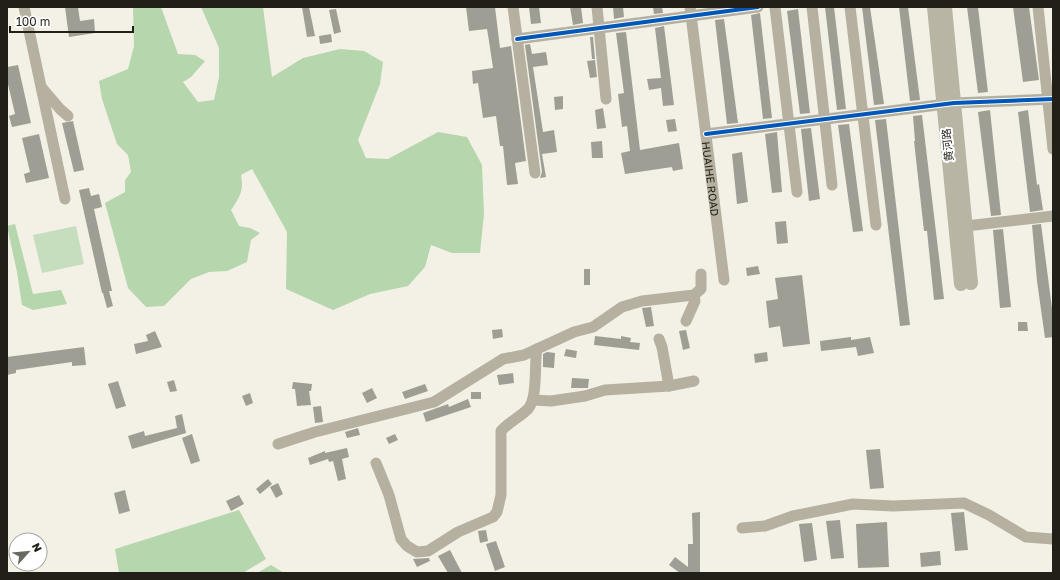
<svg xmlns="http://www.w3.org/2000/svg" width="1060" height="580" font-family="'Golos Text','Noto Sans SC',sans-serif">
<rect width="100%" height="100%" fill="#f3f1e5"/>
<path fill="#c6debe" d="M76,226l8,38 -42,9 -9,-38z"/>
<g fill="#b6d6ad">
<path d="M133,7h28l17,47 17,1 10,6 -14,16 -8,5 15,20 16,-2 5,-23v-29l-18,-41h62l9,70 31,-19 37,-9 24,2 19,11 -3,22 -22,56 8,18 22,1 50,-27 29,5 15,28 2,49 -4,39h-28l-21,-8 -6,22 -17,19 -38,8 -37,16 -47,-21 1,-57 -35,-63 -11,6c3,15 -1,22 -10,35l8,16 11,2 10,5 -9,7 -4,22 -20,9 -18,1 -18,7 -27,27 -18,1 -18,-19 -23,-85 20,-11v-12l6,-8 -3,-17 -11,-11 -15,-45 -3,-18 29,-12 6,-23z"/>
<path d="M15,224l18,70 28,-4 6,14 -34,6 -11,-5 -5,-33 -10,-46z"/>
<path d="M239,510l27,49 -23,14h-124l-4,-24z"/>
<path d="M271,565l13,8h-27z"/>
</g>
<g fill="#9f9e95">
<path d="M65,7h13l2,14 14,-2 1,14 -26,4z"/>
<path d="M302,7h7l6,29 -8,1z"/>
<path d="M466,7h29l5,41 11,-2 15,115 -11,2 3,21 -11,1 -4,-39h-3l-4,-30 -13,2 -5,-35 -5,1 -1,-13 21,-3 -4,-27 -2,-12 -18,2z"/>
<path d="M529,7h10l2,16 -10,1z"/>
<path d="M570,7h11l2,16 -10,2z"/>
<path d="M613,7h10l1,10 -10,2z"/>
<path d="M653,7h9l1,6 -9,1z"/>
<path d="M825,7h9l12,102 -9,1z"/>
<path d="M862,7h8l14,97 -10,1z"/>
<path d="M899,7h9l12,93 -10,1z"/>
<path d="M967,7h11l10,85 -10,1z"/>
<path d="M1013,7h16l10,73 -16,2z"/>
<path d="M336,9l5,23 -7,2 -5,-24z"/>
<path d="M798,9l12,104 -10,1 -13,-103z"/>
<path d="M760,13l12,105 -9,1 -12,-104z"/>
<path d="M724,19l14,104 -11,1 -12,-104z"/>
<path d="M664,26l10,79 -11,1 -2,-18 -12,2 -2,-11 14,-1 -6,-50z"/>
<path d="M626,32l14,118 39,-7 4,26 -10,2 -1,-4 -47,7 -4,-21 9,-2 -3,-25 -5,1 -4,-33 6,-1 -8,-60z"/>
<path d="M331,34l1,8 -12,2 -1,-8z"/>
<path d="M590,37h3l2,22h-3z"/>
<path d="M530,44l2,10 14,-2 2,13 -15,2 10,65 11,-2 3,22 -15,2 4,23 -6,1 2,-6 -17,-127z"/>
<path d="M595,60l2,17 -7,1 -3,-17z"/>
<path d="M18,65l13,58 -19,4 -3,-11 6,-2 -8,-34v-13z"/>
<path d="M563,96v13l-8,1 -1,-13z"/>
<path d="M603,108l3,20 -9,1 -2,-19z"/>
<path d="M990,110l11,105 -10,1 -13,-104z"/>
<path d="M1028,110l9,75 2,-1 4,26 -13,2 -12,-100z"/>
<path d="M922,115l22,184 -10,1 -7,-69h-3l-10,-90h1l-2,-25z"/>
<path d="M675,119l2,12 -9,1 -2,-12z"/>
<path d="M886,119l24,206 -10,1 -25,-206z"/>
<path d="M73,121l11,49 -10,2 -12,-49z"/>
<path d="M849,124l14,107 -10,1 -15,-107z"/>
<path d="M811,128l9,71 -11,2 -8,-72z"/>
<path d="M777,132l5,60 -10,1 -7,-59z"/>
<path d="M39,134l10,44 -23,5 -2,-9 6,-2 -8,-34z"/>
<path d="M602,141l1,17h-11l-1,-16z"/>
<path d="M742,152l6,50 -11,2 -5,-50z"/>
<path d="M89,188l2,8 8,-2 3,13 -8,2 18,82h-3l4,15 -6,2 -4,-15h-1l-23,-103z"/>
<path d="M786,221l2,22 -11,1 -2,-22z"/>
<path d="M1041,224l12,92v21l-8,1 -8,-57 -5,-56z"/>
<path d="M1003,229l8,78 -11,1 -7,-78z"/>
<path d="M758,266l2,8 -13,2 -1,-8z"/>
<rect x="584" y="269" width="6" height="16"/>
<path d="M802,275l8,69 -27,3 -3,-21 -11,2 -3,-27 12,-2 -3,-21z"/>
<path d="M651,307l3,19 -8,1 -4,-19z"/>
<path d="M1018,322h9l1,9h-10z"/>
<path d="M502,329l1,8 -10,2 -1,-9z"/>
<path d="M686,330l4,18 -7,2 -4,-19z"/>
<path d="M155,331l7,16 -26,7 -2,-10 14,-3 -2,-6z"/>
<path d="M595,336l26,3v-3l10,2 -1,4 10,1 -1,7 -45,-5z"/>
<path d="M851,337v3l19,-3 4,16 -16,3 -2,-9 -35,4 -1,-10z"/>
<path d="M84,347l2,18 -14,1v-4l-56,8v3l-9,2v-18z"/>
<path d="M566,349l11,2 -1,7 -12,-2z"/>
<path d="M547,352l8,1 -1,15 -11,-1v-13z"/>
<path d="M767,352l1,9 -13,2 -1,-9z"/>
<path d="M513,373l1,10 -15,2 -2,-10z"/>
<path d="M572,378l17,1 -1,9h-17z"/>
<path d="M174,380l3,11 -7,1 -3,-10z"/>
<path d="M118,381l8,25 -10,3 -8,-25z"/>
<path d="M293,382l19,2 -1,7h-2l2,14 -14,1 -2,-17h-3z"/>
<path d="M425,384l3,7 -23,8 -3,-7z"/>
<path d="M372,388l5,10 -10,5 -5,-10z"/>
<rect x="471" y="392" width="10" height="7"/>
<path d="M250,393l3,10 -7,3 -4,-10z"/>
<path d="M468,399l3,8 -45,15 -3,-9 25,-9 1,3z"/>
<path d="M321,406l2,16 -8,1 -2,-16z"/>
<path d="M182,414l4,19 -54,16 -4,-13 16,-5 1,5 32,-8 -2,-12z"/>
<path d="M358,428l2,7 -13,3 -2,-6z"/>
<path d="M192,434l8,27 -9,3 -9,-26z"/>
<path d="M395,434l3,6 -9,4 -3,-6z"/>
<path d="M347,448l2,9 -7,2 4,20 -8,2 -5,-20 -4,1 -1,-3 -18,6 -2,-7 17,-7v2z"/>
<path d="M880,449l4,39 -14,1 -4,-39z"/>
<path d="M268,479l4,5 -12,10 -4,-5z"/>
<path d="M278,483l5,11 -7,4 -6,-11z"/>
<path d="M125,490l5,21 -11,3 -5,-21z"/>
<path d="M239,495l5,9 -13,7 -5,-10z"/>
<path d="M700,512v61h-20l-11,-8 6,-8 13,10v-23h5l-1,-31z"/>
<path d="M964,512l4,38 -13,1 -4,-38z"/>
<path d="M840,520l4,38 -13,1 -5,-38z"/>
<path d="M887,522l2,45 -31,1 -2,-44z"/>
<path d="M812,523l5,37 -13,2 -5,-38z"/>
<path d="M486,530l2,11 -8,2 -2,-12z"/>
<path d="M496,541l9,26 -10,4 -9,-27z"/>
<path d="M450,550l12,23h-14l-10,-17z"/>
<path d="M940,551l1,14 -20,2 -1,-14z"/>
<path d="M429,558l1,3 -13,6 -4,-8z"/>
</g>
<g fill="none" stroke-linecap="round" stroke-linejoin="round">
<g stroke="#b5b09f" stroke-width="11">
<path d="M24,7l41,192"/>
<path d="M513,7l22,166"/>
<path d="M597,7l9,92"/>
<path id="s1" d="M690,7l34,273"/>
<path d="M775,7l22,185"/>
<path d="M812,7l20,178"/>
<path d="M850,7l26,218"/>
<path d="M1038,7l15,142"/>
<path d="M517,39l241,-32"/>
<path d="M42,88l18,21 8,7"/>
<path d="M706,134l248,-31 99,-4"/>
<path d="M966,226l87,-10"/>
<path d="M686,321l9,-20 -1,-6"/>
<path d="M659,339l3,8 7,39"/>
<path d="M533,400l18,1 34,-5 20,-6 64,-4 25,-5"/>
<path d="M278,444l37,-12 119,-30 69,-43 21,-4 50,-23 19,-5 29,-20 20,-6 52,-6 7,-6v-15"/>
<path d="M376,463l13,32 12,44 6,7 10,6 11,-1 30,-19 35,-15 4,-5 4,-17v-64c8,-9 19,-14 27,-22 10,-11 6,-45 9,-60"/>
<path d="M742,528l23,-2 28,-10 60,-12 40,2 71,-3 25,12 37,22 27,2"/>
</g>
<g stroke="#b8b5a4" stroke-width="14">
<path d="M934,7l27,277"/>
<path d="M945,7l26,276"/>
</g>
<g stroke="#fff" stroke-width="6">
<g id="cycleway">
<path d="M517,39l241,-32"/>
<path d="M706,134l248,-31 99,-4"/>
</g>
</g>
<use href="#cycleway" stroke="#0057b8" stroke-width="4"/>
</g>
<g text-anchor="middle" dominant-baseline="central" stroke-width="4" stroke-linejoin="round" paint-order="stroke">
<g font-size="11" fill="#211f17" stroke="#fff">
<text transform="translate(947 145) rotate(-96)">黄河路</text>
<text stroke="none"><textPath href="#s1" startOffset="173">HUAIHE ROAD</textPath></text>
</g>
</g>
<rect width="1060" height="580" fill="none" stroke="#211f17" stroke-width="16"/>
<g transform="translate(28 552) rotate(63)"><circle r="19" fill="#ffffff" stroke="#a6a5a2"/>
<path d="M0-3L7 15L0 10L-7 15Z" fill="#6a685f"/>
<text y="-6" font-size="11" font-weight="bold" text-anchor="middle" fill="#211f17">N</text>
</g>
<path d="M10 26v6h123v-6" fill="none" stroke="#211f17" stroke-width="2"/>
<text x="16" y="26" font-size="12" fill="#211f17" stroke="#ffffff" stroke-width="3" paint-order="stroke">100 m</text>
</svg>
